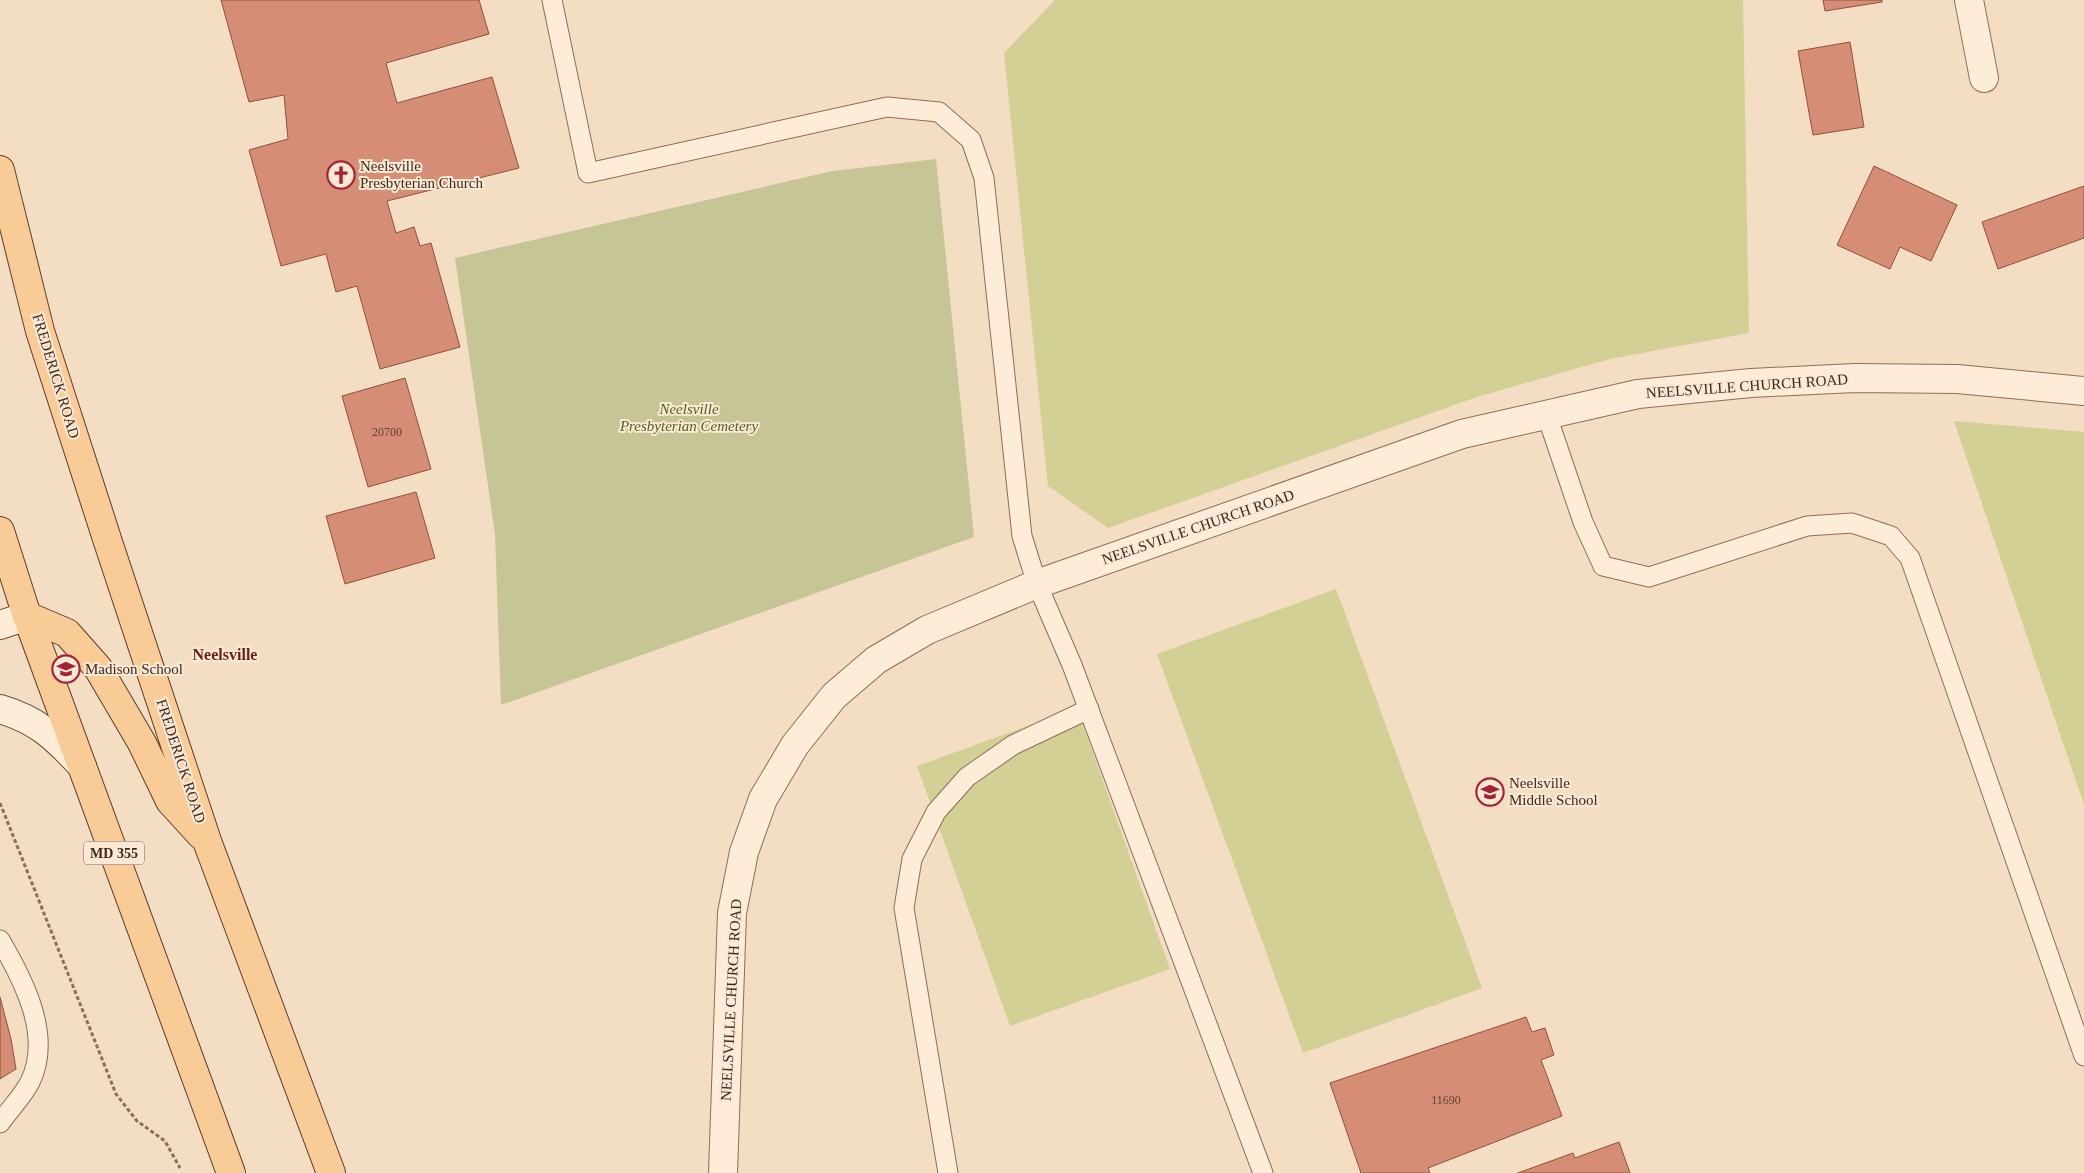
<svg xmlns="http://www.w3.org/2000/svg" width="2084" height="1173" font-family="Georgia,serif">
<rect width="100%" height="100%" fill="#f3ddc3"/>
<g fill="#d2d095">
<path d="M1055,0h688l6,333 -139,26 -133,38 -369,131 -60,-42 -44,-433z"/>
<path d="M1954,421l130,11v373z"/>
<path d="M1336,589l146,399 -179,65 -146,-399z"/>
<path d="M1077,708l93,261 -160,57 -93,-260z"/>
</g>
<path fill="#c6c595" d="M936,159l38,378 -473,168 -6,-171 -40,-276 378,-87z"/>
<g fill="#d58e75" stroke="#91503a">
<path d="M221,0h258l10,34 -103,29 11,40 95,-26 27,91 -132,33 9,32 18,-6 6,19 11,-3 29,104 -80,22 -23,-83 -21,6 -10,-38 -45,12 -32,-116 39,-11 -4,-44 -35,7z"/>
<path d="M1823,0h59v2l-57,9z"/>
<path d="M1850,42l14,85 -51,8 -15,-84z"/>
<path d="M1874,166l83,39 -26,56 -31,-14 -10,22 -53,-24z"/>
<path d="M2084,186v52l-86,31 -16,-47z"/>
<path d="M405,378l26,91 -63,18 -26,-91z"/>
<path d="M416,492l19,66 -90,26 -19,-68z"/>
<path d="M0,997l11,42 5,30 -16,10z"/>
<path d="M1526,1017l6,15 13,-4 9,27 -13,5 21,56 -134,52 2,5h-69l-31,-90z"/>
<path d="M1619,1142l11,31h-112l55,-20 2,5z"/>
</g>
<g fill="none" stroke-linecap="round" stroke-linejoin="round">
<g stroke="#8f6d57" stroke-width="21">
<g id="lane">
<path d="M552,0l36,173 299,-66 52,5 32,28 13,38 38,358 15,48 35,81 191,508"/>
<path d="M1546,413l37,109 20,44 46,11 158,-51 45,-3 39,13 19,22 174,498"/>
<path d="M0,940c23,39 53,96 30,142 -7,14 -21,28 -30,41"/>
<path d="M948,1173l-44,-265 8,-49 24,-47 31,-35 46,-32 76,-36"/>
</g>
</g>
<g stroke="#8f6d57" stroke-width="30">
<g id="street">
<path d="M1969,0l15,78"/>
<path d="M723,1173l9,-260 12,-61 19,-53 32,-54 39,-49 42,-36 51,-30 110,-46 425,-150 176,-40 113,-11 104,-5 102,1 127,12"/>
</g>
</g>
<g stroke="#714e3b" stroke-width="30">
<g id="secondary">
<path d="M0,625l27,-9"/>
<path d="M0,709c38,11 56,29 82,57"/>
</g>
</g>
<g stroke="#5d3b2c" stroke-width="30">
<g id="primary">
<path d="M0,170l40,161 68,211 99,299 124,332"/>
<path d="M0,531l27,85 204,557"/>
<path d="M27,616l40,17 31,35 44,75 28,58 31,34"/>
</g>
</g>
<path stroke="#8f6d57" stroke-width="3" stroke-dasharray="4 2.5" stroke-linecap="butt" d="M0,803l116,291 21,27 28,20 15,27"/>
<use href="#lane" stroke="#fcecd8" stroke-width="19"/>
<use href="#street" stroke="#fcecd8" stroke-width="28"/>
<use href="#secondary" stroke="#fcecd8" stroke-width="28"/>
<use href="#primary" stroke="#f9cc97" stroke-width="28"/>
</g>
<defs>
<g id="church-ring" transform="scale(1.4375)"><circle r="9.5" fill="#f9e9d4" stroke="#a52136" stroke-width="1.5"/><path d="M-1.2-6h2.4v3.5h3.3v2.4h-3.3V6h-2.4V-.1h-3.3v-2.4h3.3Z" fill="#a52136"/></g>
<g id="school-ring" transform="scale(1.4375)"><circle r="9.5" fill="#f9e9d4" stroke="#a52136" stroke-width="1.5"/><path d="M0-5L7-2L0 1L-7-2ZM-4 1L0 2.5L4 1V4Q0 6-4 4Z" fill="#a52136"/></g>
</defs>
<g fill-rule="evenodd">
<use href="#church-ring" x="341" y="175"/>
<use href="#school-ring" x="66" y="669"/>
<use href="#school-ring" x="1490" y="792"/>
</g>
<g text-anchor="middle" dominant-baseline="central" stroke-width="4" stroke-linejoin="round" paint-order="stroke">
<g font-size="12" fill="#644233">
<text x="387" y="432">20700</text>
<text x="1446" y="1100">11690</text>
</g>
<rect fill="#f9e9d4" stroke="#766254" stroke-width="1" x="84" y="841.5" width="60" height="23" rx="4"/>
<g font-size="14" font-weight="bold" fill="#3e281d">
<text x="114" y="853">MD 355</text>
</g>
<g font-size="15" fill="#3e281d" stroke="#f9e9d4" text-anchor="start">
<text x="360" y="166">Neelsville<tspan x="360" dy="17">Presbyterian Church</tspan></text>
<text x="85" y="669">Madison School</text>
<text x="1509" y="783">Neelsville<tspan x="1509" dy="17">Middle School</tspan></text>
</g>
<g font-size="15" fill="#3e281d" stroke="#f9e9d4">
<text transform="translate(56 376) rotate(73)">FREDERICK ROAD</text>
<text transform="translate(1747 386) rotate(-4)">NEELSVILLE CHURCH ROAD</text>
<text transform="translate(1198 527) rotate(-19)">NEELSVILLE CHURCH ROAD</text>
<text transform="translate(181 761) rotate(72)">FREDERICK ROAD</text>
<text transform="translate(731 1000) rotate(-87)">NEELSVILLE CHURCH ROAD</text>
</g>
<g font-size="15" font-style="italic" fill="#575c21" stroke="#f9e9d4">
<text x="689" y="409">Neelsville<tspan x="689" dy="17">Presbyterian Cemetery</tspan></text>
</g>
<g font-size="16" font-weight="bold" fill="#6f1d18" stroke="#f9e9d4">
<text x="225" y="654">Neelsville</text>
</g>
</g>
</svg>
